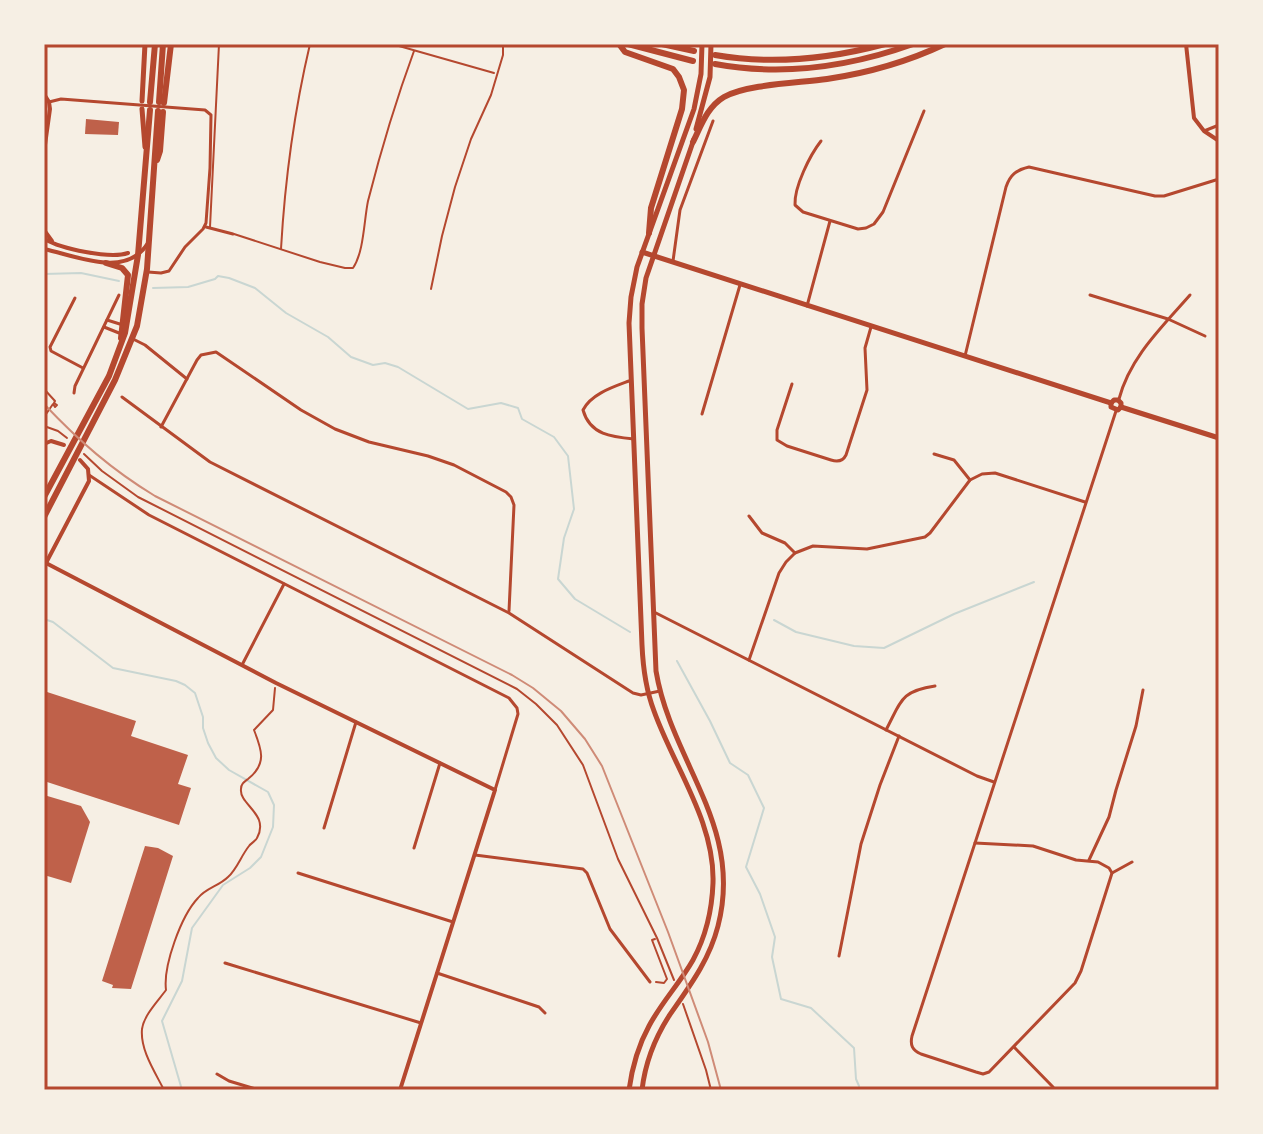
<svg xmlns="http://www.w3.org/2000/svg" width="1263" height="1134" font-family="Raleway,sans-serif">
<rect width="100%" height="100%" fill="#f6efe4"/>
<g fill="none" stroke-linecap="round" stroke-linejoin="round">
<g stroke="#c9d6d2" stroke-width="2">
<path d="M44,274l37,-1 38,8"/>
<path d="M153,288l35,-1 27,-8 3,-3 11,2 26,10 31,25 42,24 23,20 22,8 12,-2 13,4 70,42 33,-6 17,5 4,11 32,18 14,19 6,53 -10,29 -6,41 17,20 55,33"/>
<path d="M44,619l9,3 60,46 63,13 9,4 10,8 8,24v11l5,15 8,15 13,12 39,22 6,13 -1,22 -12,30 -11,11 -27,17 -31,43 -10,53 -20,40 20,69"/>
<path d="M774,620l22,12 58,14 30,2 70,-34 80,-32"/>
<path d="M677,661l33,60 20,42 18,12 16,33 -18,59 14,27 15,43 -3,20 9,42 30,9 43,40 2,31 3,7"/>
</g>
</g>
<g fill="#bf614a">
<path d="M86,119l33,3 -1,13 -33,-1z"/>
<path d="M44,691l92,30 -5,15 57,19 -10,29 13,4 -12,37 -135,-44z"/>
<path d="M44,795l37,11 9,16 -19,61 -27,-8z"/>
<path d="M145,846l13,2 15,8 -42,133 -19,-1 1,-3 -11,-4z"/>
</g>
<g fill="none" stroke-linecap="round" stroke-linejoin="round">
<g stroke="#b5482f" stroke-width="2">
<path d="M44,389l11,12 -1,2 3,2 -2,2 -2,-3 -9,13"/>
<path d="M44,426l14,5 9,7"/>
<path d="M84,454l18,17 36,26 379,192 19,15 21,21 26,40 35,94 39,79 17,42"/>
<path d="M655,939l-3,1 15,39 -3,4 -8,-1"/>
<path d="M683,1004l23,66 5,20"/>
<path d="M164,1090c-9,-18 -24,-40 -22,-61 2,-14 16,-28 24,-39 -3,-24 15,-74 32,-92 8,-10 21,-12 30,-21 9,-8 13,-21 21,-31 2,-3 7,-5 8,-8 13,-24 -18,-33 -16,-49 0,-5 3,-7 7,-10 19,-15 14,-29 6,-49l19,-20 2,-22"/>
</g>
<g stroke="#b5482f" stroke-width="2">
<path d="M392,44l102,29"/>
<path d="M210,227l9,-183"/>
<path d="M234,234l86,28 25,6h8c11,-16 11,-48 15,-67 13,-51 28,-101 46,-150"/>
<path d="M281,249c4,-70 13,-137 29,-205"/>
<path d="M431,289l11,-53 13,-49 16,-48 20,-44 12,-40v-11"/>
</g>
<g stroke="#b5482f" stroke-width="3">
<path d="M49,102l12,-3 144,11 6,5 -1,53 -4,55 -3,6 -18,18 -16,24 -8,2 -13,-1"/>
<path d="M1204,131l15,-6"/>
<path d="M821,141c-11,14 -27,46 -26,64l8,7 55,17 8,-1 8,-4 9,-12 41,-101"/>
<path d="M206,227l27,7"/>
<path d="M673,261l7,-51 33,-89"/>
<path d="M1090,295l78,24 37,17"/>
<path d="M75,298l-25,49 1,4 32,17"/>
<path d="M807,306l23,-85"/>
<path d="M107,320l16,5"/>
<path d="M104,327l15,6"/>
<path d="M133,339l12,6 42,34"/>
<path d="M965,356l41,-169c4,-12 10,-17 23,-20l126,29h9l55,-17"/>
<path d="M629,381c-16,6 -38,13 -46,29 7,25 29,27 51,29"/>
<path d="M792,384l-15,46v10l10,6 44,14c6,2 12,1 15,-5l21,-65 -2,-42 6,-21"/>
<path d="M74,393l1,-7 44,-91"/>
<path d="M122,397l88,65 299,151 124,80 8,2 19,-4"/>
<path d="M1119,399c11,-42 43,-72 71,-104"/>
<path d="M1116,411l-204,625c-2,9 0,14 9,18l55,18 7,2 6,-2 86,-89 6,-12 31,-98 20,-11"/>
<path d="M702,414l38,-129"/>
<path d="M161,427l36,-67 4,-5 15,-3 85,58 34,19 34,13 59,14 26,9 52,27 5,5 3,8 -5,106"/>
<path d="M934,454l20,6 16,20"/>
<path d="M89,475l60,40 360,183 8,10 1,6 -23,76"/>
<path d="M749,516l13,17 23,10 10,10"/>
<path d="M654,612l323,164 17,6"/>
<path d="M749,660l30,-87 7,-11 9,-9 18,-7 54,3 58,-12 5,-4 40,-53 12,-6 13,-1 90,29"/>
<path d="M242,665l42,-81"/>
<path d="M886,730c15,-28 14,-39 49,-44"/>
<path d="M324,828l32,-106"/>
<path d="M975,843l58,3 43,14 22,2 11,6 3,5"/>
<path d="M414,848l26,-85"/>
<path d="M475,855l108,14 4,4 23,56 40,53"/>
<path d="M1089,860l20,-43 7,-27 20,-64 7,-36"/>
<path d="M298,873l155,49"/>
<path d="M839,956l22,-112 19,-59 19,-49"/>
<path d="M225,963l196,60"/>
<path d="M437,973l102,34 6,6"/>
<path d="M1014,1047l39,40"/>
<path d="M217,1074l12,7 30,9"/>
</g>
<g stroke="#b5482f" stroke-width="4">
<path d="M1186,44l8,74 10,13 15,10"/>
<path d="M44,94l5,8 1,7 -6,43"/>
<path d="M44,230l8,11"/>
<path d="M45,239c16,10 65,20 83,14"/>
<path d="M44,249c33,7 82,30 104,-6"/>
<path d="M44,444l7,-3 13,4"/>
<path d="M44,562l232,121 219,107 -95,300"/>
<path d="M46,563l43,-82 -1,-12 -8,-9"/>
</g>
<g stroke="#b5482f" stroke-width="5">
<path d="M642,252l469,151"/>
<path d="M1111,403v4l7,3 3,-3"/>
<path d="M1111,403l3,-3h4l3,3v4"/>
<path d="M1121,407l98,31"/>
</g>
<g stroke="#b5482f" stroke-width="5">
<path d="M142,101l3,-57"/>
<path d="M142,109l3,38"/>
<path d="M696,129l14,-52 1,-33"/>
<path d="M629,1090c3,-22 9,-44 20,-64 12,-23 31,-43 44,-66 13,-24 19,-50 20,-77 2,-61 -39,-116 -59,-172 -8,-21 -11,-43 -12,-66l-13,-322 2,-26 6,-30 57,-158 7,-35 1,-30"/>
<path d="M642,1090c3,-26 13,-52 27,-74 20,-29 40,-55 49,-90 26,-100 -47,-164 -62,-255l-14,-343v-24l4,-26 48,-139"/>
</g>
<g stroke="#b5482f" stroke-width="6">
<path d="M619,44l6,8 48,17 6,8 5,13 -2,19 -31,99 -2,25"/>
<path d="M628,44l65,17"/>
<path d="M662,44l32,7"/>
<path d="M715,55c57,10 114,4 170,-11"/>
<path d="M715,64c66,12 134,3 198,-20"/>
<path d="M150,102l5,-58"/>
<path d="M159,102l4,-58"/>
<path d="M164,103l7,-59"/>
<path d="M693,142c8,-16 14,-35 31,-45 23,-13 75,-14 103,-18 41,-6 80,-17 118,-35"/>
<path d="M157,160l3,-9 3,-39"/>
<path d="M106,263l16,5 6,7 -7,63"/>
<path d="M44,497l65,-121 16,-43 13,-78 12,-145"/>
<path d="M44,517l71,-137 22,-54 10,-57 11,-158"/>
</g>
<path stroke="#cf8b77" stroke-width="2" d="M44,404c35,37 68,66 111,92l357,179 21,13 28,23 24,28 17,27 66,166 40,110 13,48"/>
</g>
<rect width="1263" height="1134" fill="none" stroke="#f6efe4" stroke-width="92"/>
<rect x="46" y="46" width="1171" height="1042" fill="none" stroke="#b5482f" stroke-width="3"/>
</svg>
